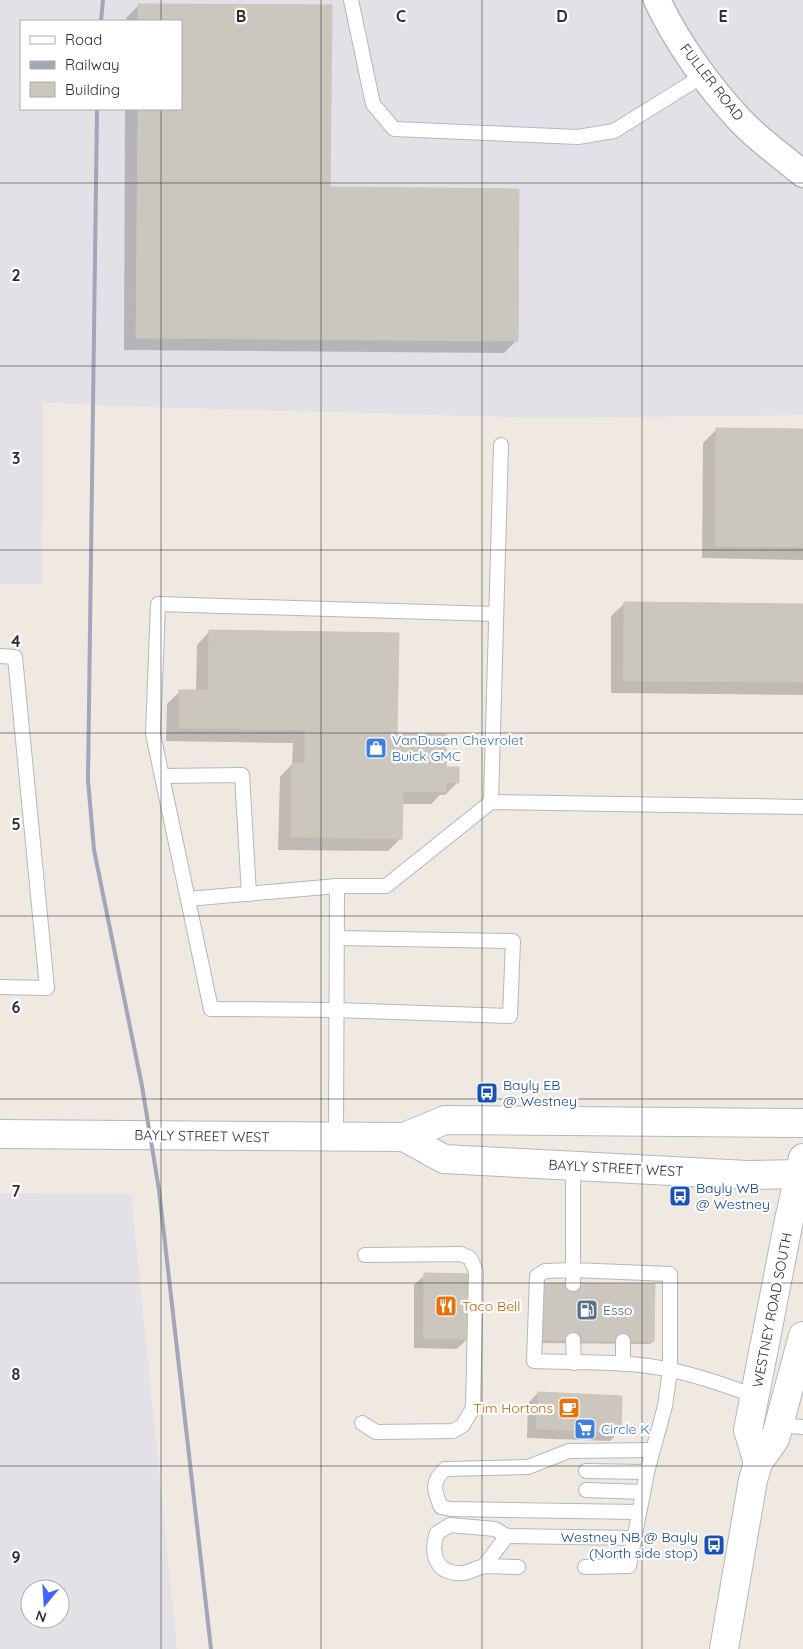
<svg xmlns="http://www.w3.org/2000/svg" width="803" height="1649" font-family="Quicksand,sans-serif">
<rect width="100%" height="100%" fill="#efe9e1"/>
<g fill="#e3e1e8" fill-rule="evenodd">
<path d="M0,0h803v415l-261,3 -435,-12 -64,-4 -1,182h-42zM21,21h160v88h-160z"/>
<path d="M0,1193l131,1 46,455h-177zM30,1589h30v30h-30z"/>
</g>
<g fill="#0003">
<path d="M139,5l191,2 -1,181 188,152 -13,13 -380,-3 1,-241h56v-88h-55v-3z"/>
<path d="M716,430l87,1v129l-101,-2 1,-115z"/>
<path d="M625,603l178,2v90l-192,-2v-77z"/>
<path d="M210,631l186,103 49,34 13,14 -13,13h-5l-9,9h-29l-1,34 -13,13 -110,-1 2,-73 12,-13 1,-21 -127,-2 1,-37 13,-13h16l1,-46z"/>
<path d="M425,1275l42,64 -10,10 -43,-1v-63z"/>
<path d="M540,1284l113,57 -3,3 -114,-1z"/>
<path d="M538,1393l82,38 -10,10 -83,-3 1,-35z"/>
</g>
<g fill="#cbc7bf" stroke="#cbc5ba">
<path d="M138,4l194,1 -2,182 189,2 -1,152 -382,-3 2,-229h43v-88h-43z"/>
<path d="M716,428l87,1v118l-88,-1z"/>
<path d="M624,602l179,2v78l-180,-1z"/>
<path d="M209,630l190,3 -2,100 49,1v33h13v16l-13,-1v10l-43,-1 -1,48 -111,-2 1,-74h13v-33l-126,-2v-38h29z"/>
<path d="M424,1273l45,1 -1,65 -45,-1z"/>
<path d="M539,1283l116,1 -1,58 -115,-2z"/>
<path d="M538,1392l84,4 -1,36 -85,-3z"/>
</g>
<g fill="none" stroke-linecap="round" stroke-linejoin="round">
<g stroke="#b4b7c1" stroke-width="16">
<g id="service">
<path d="M351,0l22,104 21,25 184,8 36,-6 90,-56"/>
<path d="M0,656l15,1 32,331 -47,-1"/>
<path d="M162,776l80,-1 7,119"/>
<path d="M491,802l10,-357"/>
<path d="M188,899l149,-13"/>
<path d="M337,938l176,3 -3,75 -174,-6 -125,-1 -58,-275 5,-130 338,10"/>
<path d="M336,1137l1,-251h49l105,-84 312,5"/>
<path d="M573,1166v104l97,4v96l-5,36 -18,66 -18,94 -44,1"/>
<path d="M573,1284v-14l-28,1 -8,5 -3,85c45,2 93,-1 137,9 29,6 57,16 84,26"/>
<path d="M573,1340l1,23"/>
<path d="M623,1341v23"/>
<path d="M362,1423l14,9 77,-1 10,-6 10,-17 3,-137 -6,-13 -9,-4 -96,1"/>
<path d="M779,1425l24,2"/>
<path d="M586,1471l61,1"/>
<path d="M586,1490l57,2"/>
<path d="M638,1512l-187,-3 -10,-2c-7,-16 -10,-25 4,-38l83,-2 41,-16 83,-1"/>
<path d="M484,1566l23,-30"/>
<path d="M518,1567c-11,0 -22,-1 -32,-1 -8,1 -16,6 -23,7 -27,2 -33,-19 -26,-40l13,-8 45,4 12,7 127,2"/>
</g>
</g>
<g stroke="#b4b7c1" stroke-width="29">
<path id="minor" d="M657,0c19,41 51,86 82,119 18,20 43,37 64,55"/>
</g>
<g stroke="#b4b7c1" stroke-width="30">
<g id="secondary">
<path d="M0,1134l404,3 41,-17 358,3"/>
<path d="M404,1137l40,22 303,16 56,-1"/>
<path d="M758,1463l-10,-33 41,-210 14,-62"/>
<path d="M724,1649l29,-169 5,-17 17,-24 28,-103"/>
</g>
</g>
<use href="#service" stroke="#fff" stroke-width="14"/>
<use href="#minor" stroke="#fff" stroke-width="26"/>
<use href="#secondary" stroke="#fff" stroke-width="28"/>
<g stroke="#a3a6b8" stroke-width="4">
<path d="M101,21l2,-21"/>
<path d="M97,109l-9,671 6,70 48,236 17,104 52,459"/>
</g>
</g>
<path fill="none" stroke="#2e2e2e" stroke-width="1" stroke-opacity="0.55" d="M161,0v21M321,0v1649M482,0v1649M642,0v1649M161,109v1540M0,183h803M0,366h803M0,550h803M0,733h803M0,916h803M0,1099h803M0,1283h803M0,1466h803"/>
<defs>
<g id="shop-square" transform="scale(1.125)"><rect x="-9" y="-9" width="18" height="18" rx="4" fill="#3f7fe0" stroke="#fff"/><path d="M-5-2.5h2.3a2.7 3.5 0 0 1 5.4 0H5L5.5 6h-11ZM-1.5-2.5h3a1.5 2.3 0 0 0-3 0Z" fill="#fff"/></g>
<g id="bus-square" transform="scale(1.125)"><rect x="-9" y="-9" width="18" height="18" rx="4" fill="#1a4fb4" stroke="#fff"/><path d="M-5-6H5V4H4V6H2V4H-2V6H-4V4H-5ZM-3.5-4V0h7V-4ZM-3.5 1.2v1.5H-2V1.2ZM2 1.2v1.5H3.5V1.2Z" fill="#fff"/></g>
<g id="restaurant-square" transform="scale(1.125)"><rect x="-9" y="-9" width="18" height="18" rx="4" fill="#e8710a" stroke="#fff"/><path d="M-5-6h1v4h1v-4h1v4h1v-4h1v5L-1.5 .5V6h-2V.5L-5-1ZM5-6V6H3V1.5H1.5Q1.5-4 5-6Z" fill="#fff"/></g>
<g id="fuel-square" transform="scale(1.125)"><rect x="-9" y="-9" width="18" height="18" rx="4" fill="#5c6f8a" stroke="#fff"/><path d="M-5.5-6h7V0h2V4h1.3V-2.5L3-4.5l.8-.8L6-3V5H2.5V1h-1V6h-7ZM-4.2-4.7v3.2H.2V-4.7Z" fill="#fff"/></g>
<g id="cafe-square" transform="scale(1.125)"><rect x="-9" y="-9" width="18" height="18" rx="4" fill="#e8710a" stroke="#fff"/><path d="M-5.5-4.5H6V0H3Q3 3.5 0 3.5H-2.5Q-5.5 3.5-5.5 0ZM3-3.2v2h1.7v-2ZM-6 4.5H4V6H-6Z" fill="#fff"/></g>
<g id="supermarket-square" transform="scale(1.125)"><rect x="-9" y="-9" width="18" height="18" rx="4" fill="#3f7fe0" stroke="#fff"/><path d="M-6-5.5h2.5l.6 2H6L4.5 2H-2.5L-4.4-4H-6ZM-1.5 3.2a1.3 1.3 0 1 0 .1 0ZM3 3.2a1.3 1.3 0 1 0 .1 0Z" fill="#fff"/></g>
</defs>
<g fill-rule="evenodd">
<use href="#shop-square" x="376" y="748"/>
<use href="#bus-square" x="487" y="1093"/>
<use href="#bus-square" x="680" y="1196"/>
<use href="#restaurant-square" x="446" y="1306"/>
<use href="#fuel-square" x="587" y="1310"/>
<use href="#cafe-square" x="569" y="1408"/>
<use href="#supermarket-square" x="585" y="1429"/>
<use href="#bus-square" x="714" y="1545"/>
</g>
<g text-anchor="middle" dominant-baseline="central" stroke-width="4.5" stroke-linejoin="round" paint-order="stroke">
<g font-size="14" fill="#2e2e2e" stroke="#fff">
<text transform="translate(712 82) rotate(52)">FULLER ROAD</text>
<text transform="translate(202 1136) rotate(1)">BAYLY STREET WEST</text>
<text transform="translate(616 1168) rotate(3)">BAYLY STREET WEST</text>
<text transform="translate(772 1310) rotate(-79)">WESTNEY ROAD SOUTH</text>
</g>
<g font-size="14" fill="#366cbe" stroke="#fff" text-anchor="start">
<text x="392" y="740">VanDusen Chevrolet<tspan x="392" dy="16">Buick GMC</tspan></text>
<text x="601" y="1429">Circle K</text>
</g>
<g font-size="14" fill="#164399" stroke="#fff" text-anchor="start">
<text x="503" y="1085">Bayly EB<tspan x="503" dy="16">@ Westney</tspan></text>
<text x="696" y="1188">Bayly WB<tspan x="696" dy="16">@ Westney</tspan></text>
<text x="698" y="1537" text-anchor="end">Westney NB @ Bayly<tspan x="698" dy="16">(North side stop)</tspan></text>
</g>
<g font-size="14" fill="#c56008" stroke="#fff" text-anchor="start">
<text x="462" y="1306">Taco Bell</text>
<text x="553" y="1408" text-anchor="end">Tim Hortons</text>
</g>
<g font-size="14" fill="#4e5e75" stroke="#fff" text-anchor="start">
<text x="603" y="1310">Esso</text>
</g>
</g>
<g font-size="16" text-anchor="middle" font-weight="bold" fill="#2e2e2e" stroke="#fff" stroke-width="4.5" stroke-linejoin="round" paint-order="stroke">
<text x="241" y="22">B</text>
<text x="401" y="22">C</text>
<text x="562" y="22">D</text>
<text x="723" y="22">E</text>
<text x="16" y="281">2</text>
<text x="16" y="464">3</text>
<text x="16" y="647">4</text>
<text x="16" y="830">5</text>
<text x="16" y="1013">6</text>
<text x="16" y="1197">7</text>
<text x="16" y="1380">8</text>
<text x="16" y="1563">9</text>
</g>
<rect x="20" y="20" width="162" height="90" fill="#ffffff" stroke="#ababab"/>
<rect x="30" y="36" width="25" height="8" fill="#ffffff" stroke="#ababab"/>
<text x="65" y="45" font-size="15" fill="#2e2e2e">Road</text>
<rect x="30" y="61" width="25" height="8" fill="#a3a6b8" stroke="#ababab"/>
<text x="65" y="70" font-size="15" fill="#2e2e2e">Railway</text>
<rect x="30" y="82" width="25" height="15" fill="#cbc7bf" stroke="#ababab"/>
<text x="65" y="95" font-size="15" fill="#2e2e2e">Building</text>
<g transform="translate(45 1604) rotate(198)"><circle r="24" fill="#ffffff" stroke="#ababab"/>
<path d="M0-4L9 19L0 12L-9 19Z" fill="#4264fb"/>
<text y="-8" font-size="14" font-weight="bold" text-anchor="middle" fill="#2e2e2e">N</text>
</g>
</svg>
